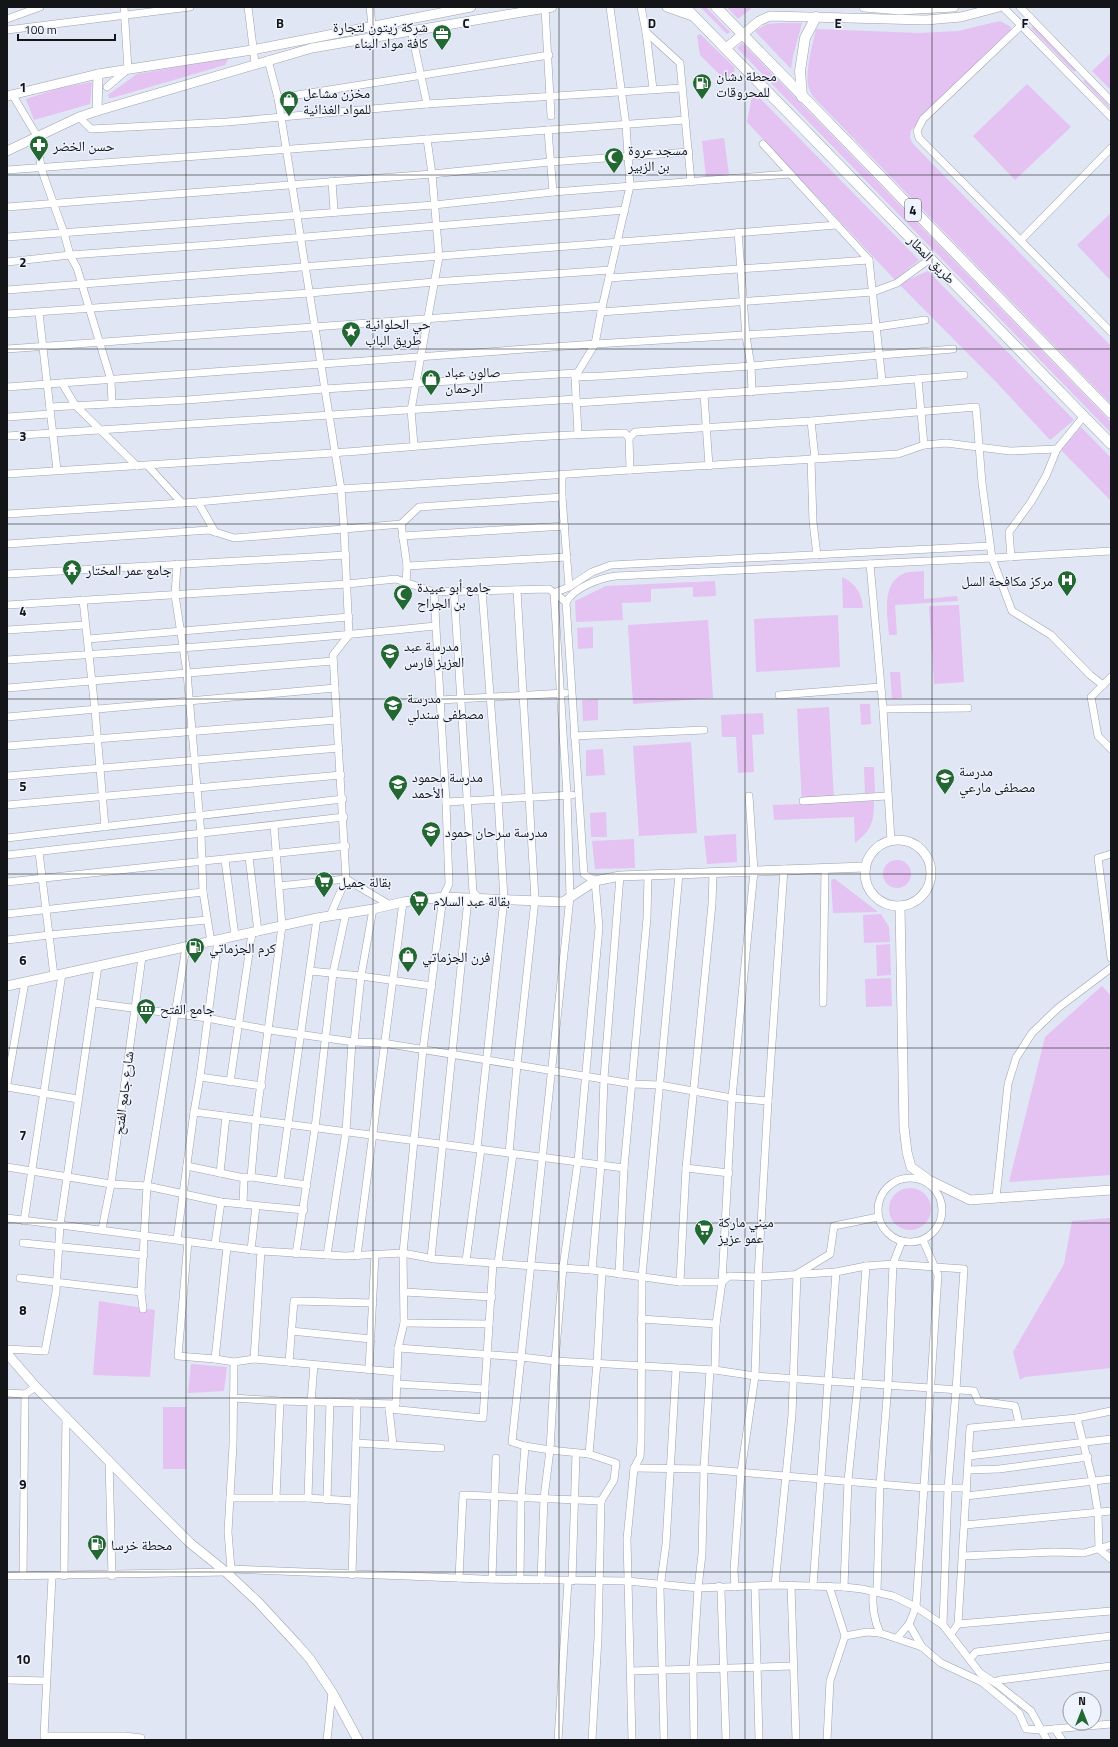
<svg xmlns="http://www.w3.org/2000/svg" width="1118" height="1747" font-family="'Titillium Web','Noto Naskh Arabic',sans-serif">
<rect width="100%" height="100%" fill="#e0e6f3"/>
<g fill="#e4c2f1">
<path d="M700,7h6l24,25 -3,2z"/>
<path d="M727,7h26l-15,12z"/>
<path d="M1000,21l11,6v6l-100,97 -1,8 3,6 198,202v58l-284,-293c-5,-6 -13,-12 -16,-18 -9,-14 2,-49 5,-64l103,4 39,-2z"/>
<path d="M780,23h22l-9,33 -2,13 -36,-38 12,-7z"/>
<path d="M1033,26l43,44 -2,2 -43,-44z"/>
<path d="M700,34l34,33 1,4 -8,8h-3l-24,-24 -3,-19z"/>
<path d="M742,43l369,379v11l-374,-385z"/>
<path d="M1111,53v37l-19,-19z"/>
<path d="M229,58l-4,7 -113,33h-3l-1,-3 29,-21z"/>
<path d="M1085,80l26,28v2l-28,-29z"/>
<path d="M92,82l-2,22 -56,16 -8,-21 34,-11z"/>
<path d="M1027,84l44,43 -56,53 -42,-44z"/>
<path d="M753,91l166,169 -24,20 -148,-158z"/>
<path d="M724,138l5,36 -23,3 -4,-36z"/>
<path d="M1111,213v68l-34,-36z"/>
<path d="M928,271l146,149 -24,20 -52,-56 -99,-100z"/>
<path d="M1081,427l30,31v43l-50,-51z"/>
<path d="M924,571v28l33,-3 1,5 -63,4 2,30h-8c-1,-20 -9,-52 16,-62 5,-2 13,-1 19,-2z"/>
<path d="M842,577c14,7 19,15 21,31h-20z"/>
<path d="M715,581l1,15 -23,1v-10l-42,2v13l-29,1 1,17 -47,2 -1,-21 31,-15z"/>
<path d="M959,605l5,77 -30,2 -5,-78z"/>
<path d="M838,615l2,52 -84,5 -2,-53z"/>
<path d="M708,620l5,78 -80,6 -5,-79z"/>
<path d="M593,627v21l-15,1 -1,-21z"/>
<path d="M890,672h10l2,26 -10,1z"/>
<path d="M598,699v21l-15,1 -1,-21z"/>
<path d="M860,704h10l1,20 -10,1z"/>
<path d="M829,707l5,94 40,-1c0,21 -2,30 -19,43l-1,-26 -80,3 -1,-14 -2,-1 31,-1 -5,-95z"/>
<path d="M763,713l1,21 -12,1 2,37 -16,1 -2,-36h-14l-1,-22z"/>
<path d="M691,742l6,91 -58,3 -6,-90z"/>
<path d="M603,749l2,26 -19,1v-26z"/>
<path d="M864,767h10l1,27h-10z"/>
<path d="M606,812l1,25h-16l-1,-24z"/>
<path d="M736,834l1,28 -30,2 -3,-28z"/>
<path d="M634,839l1,29 -40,1 -3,-28z"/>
<circle cx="897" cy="874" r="14"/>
<path d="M833,879h2l43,33 -45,1 -2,-32z"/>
<path d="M881,914l8,13 1,15 -26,1 -1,-28z"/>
<path d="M890,944l1,31 -14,1 -1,-31z"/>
<path d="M891,978l1,28 -26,1 -1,-28z"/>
<path d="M1102,986l9,10v179l-102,7 36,-145z"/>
<circle cx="910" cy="1209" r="21"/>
<path d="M1111,1218v150l-86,9 -5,3 -7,-28 51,-88 8,-43z"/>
<path d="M99,1301l56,9 -5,67 -57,-2z"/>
<path d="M191,1364l36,3 -3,24 -36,2z"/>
<rect x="163" y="1407" width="23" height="62"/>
</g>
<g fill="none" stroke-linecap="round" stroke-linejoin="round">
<g stroke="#9da2af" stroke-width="8">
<g id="minor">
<path d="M248,7l7,56"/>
<path d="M370,7l2,18"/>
<path d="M641,7l5,25 7,57"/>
<path d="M1003,7l108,110"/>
<path d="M1020,7l91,94"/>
<path d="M545,8l6,108"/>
<path d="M1030,17l-107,102 -6,12 2,7 192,194"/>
<path d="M7,19l33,-12"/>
<path d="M7,30l183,-23"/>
<path d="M411,30l16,74"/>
<path d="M646,32l34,31 11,119"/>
<path d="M268,60l10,38 63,391 3,40 5,106 -16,20 13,224 -16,37"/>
<path d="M107,87l21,-18 -4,-62"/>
<path d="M12,94l25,42 4,32 23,65 6,22 7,13 34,112 1,23"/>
<path d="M278,98l271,-43"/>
<path d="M79,117l12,12 136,-7 200,-18 255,-16"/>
<path d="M548,130l5,62"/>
<path d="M763,144l106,116 13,121"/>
<path d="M7,170l678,-50"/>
<path d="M332,181l2,30"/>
<path d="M7,207l425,-33 118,-12 139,-10"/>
<path d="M738,232l8,104 5,30 1,26"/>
<path d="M7,237l427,-32 119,-13 237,-18"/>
<path d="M1021,240l90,-92"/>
<path d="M7,262l63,-7 153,-11 402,-34"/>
<path d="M609,278l260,-18"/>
<path d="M7,290l830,-65"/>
<path d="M601,312l272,-20 24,-9 34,-25"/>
<path d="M39,313l18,157"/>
<path d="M7,314l303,-21 124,-11 177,-12"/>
<path d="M7,349l595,-43"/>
<path d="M575,377l27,-1 149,-10 202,-17"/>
<path d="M918,379l6,66"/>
<path d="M62,383l13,22 62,61"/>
<path d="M7,387l588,-43 282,-17 48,-7"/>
<path d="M704,395l5,71"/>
<path d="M576,403l268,-18 120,-10"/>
<path d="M50,407l137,-7 137,-11 252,-16"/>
<path d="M7,417l43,-3"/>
<path d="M811,421l4,37"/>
<path d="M578,434l-3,-57 20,-33 6,-32 29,-126 -4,-61 -16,-118"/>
<path d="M7,436l569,-37"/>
<path d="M629,438l1,32"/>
<path d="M414,445l-3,-35 28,-153 -7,-83 -5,-35"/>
<path d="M811,459l2,63 4,33"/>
<path d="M148,466l34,37"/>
<path d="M7,474c109,-8 217,-13 326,-21 97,-7 194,-18 292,-20l4,5 6,-6 176,-11 165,-14 6,76 10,75 119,-7"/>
<path d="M562,475v22l7,90"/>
<path d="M198,502l17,30"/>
<path d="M7,514l191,-12 143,-13 289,-19 268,-16 26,-9 22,-2 64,8 47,-2"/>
<path d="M401,524l6,42 -1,18"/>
<path d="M402,536l163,-10"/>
<path d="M7,544l202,-14 25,8 110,-9 57,-5 18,-17 143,-10"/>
<path d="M1011,557l-2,-25 22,-30 15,-26 11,-27 27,-33"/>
<path d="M177,564l-2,31 12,78 14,161 2,58 8,50"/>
<path d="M870,564l13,145 8,132"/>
<path d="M407,566l160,-9"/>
<path d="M7,574l339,-19"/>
<path d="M454,591l19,301 7,7"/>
<path d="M83,600l12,110 10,117"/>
<path d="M7,605l340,-21 49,-5 38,13 115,-3 17,13"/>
<path d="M7,630l78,-5"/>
<path d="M88,639l261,-22"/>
<path d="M7,660c143,-9 285,-19 428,-34"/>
<path d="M1111,677l-20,20 7,39 13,13"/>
<path d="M7,688l326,-27"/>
<path d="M779,695l101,-8"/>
<path d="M440,700l125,-7"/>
<path d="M883,709l85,-1"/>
<path d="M7,717l328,-29"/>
<path d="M574,736l130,-6"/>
<path d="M7,746l330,-26"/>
<path d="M7,776l332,-28"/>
<path d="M803,801l84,-5"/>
<path d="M446,802l126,-7"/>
<path d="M7,805l334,-30"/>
<path d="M7,838l336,-39"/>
<path d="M39,852l15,124"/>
<path d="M1111,854l-13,4 13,100"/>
<path d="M7,855l337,-38"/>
<path d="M249,857l9,75"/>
<path d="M225,860l10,76"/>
<path d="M7,882l339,-36"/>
<path d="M279,886l67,-7 44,26"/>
<path d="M7,914l196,-22"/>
<path d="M7,940l42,-5 158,-15"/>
<path d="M310,971l51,5 71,10"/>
<path d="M94,1003l113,15 62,12 85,12 29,1 250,41 27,1 72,13 36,3 16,-232"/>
<path d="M823,1003l2,-135"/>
<path d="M354,1042l7,-66 12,-67"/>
<path d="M200,1077l62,9"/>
<path d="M230,1082l22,-149"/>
<path d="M7,1084l18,-102"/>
<path d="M7,1087l71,12"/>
<path d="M194,1112l430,56"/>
<path d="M477,1148l27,-249 -6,-100 -16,-208"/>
<path d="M509,1153l8,-88 18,-165 -18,-310"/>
<path d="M187,1166l57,12"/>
<path d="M7,1167l104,17 36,2 74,16 83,8"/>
<path d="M686,1168l43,5"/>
<path d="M220,1173l6,-57"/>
<path d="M251,1177l56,8"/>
<circle cx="910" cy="1210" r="32"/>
<path d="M280,1181l37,-263"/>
<path d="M996,1198l12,-114 8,-26 16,-25 26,-25 53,-40"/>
<path d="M243,1204l1,-26 7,-1 5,-57 26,-194 -8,-100"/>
<path d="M7,1218l254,33 84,5 58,-3 31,6 158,11 88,12h42l7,-6 29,1 78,-5 30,-6 27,-2 71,5 -8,121 -8,98 -5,137"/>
<path d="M24,1221l38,-247"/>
<path d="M102,1229l9,-45 31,-227"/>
<path d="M177,1239l17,-127 6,-35 18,-137"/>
<path d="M188,1241l-10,115 37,3 19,3 20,-3 143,13"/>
<path d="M23,1243l121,12"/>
<path d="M215,1244l6,-42"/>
<path d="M251,1250l5,-44"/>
<path d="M296,1254l19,-126 18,-155 13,-60"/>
<path d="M327,1255l19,-124 6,-89"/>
<path d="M357,1256l46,-354"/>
<path d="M431,1258l37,-359"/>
<path d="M466,1261l15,-112"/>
<path d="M498,1263l15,-109"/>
<path d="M592,1270l9,-106 3,-86 16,-202"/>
<path d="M619,1274l5,-106 23,-250 1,-43"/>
<path d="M20,1278l121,14"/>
<path d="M680,1282l6,-114 26,-264 1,-31"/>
<path d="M404,1292l88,5"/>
<path d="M143,1309l-2,-17 6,-106 39,-239"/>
<path d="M641,1319l75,5"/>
<path d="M404,1323l85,1"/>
<path d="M291,1331l80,8"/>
<path d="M398,1348l123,9 34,4 160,9 40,6 219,15 4,10 37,5 4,17"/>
<path d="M7,1349l38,2 11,-59 4,-67 38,-259"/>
<path d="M215,1359l12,-112"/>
<path d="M254,1359l7,-108"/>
<path d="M289,1362l5,-61 79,2"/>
<path d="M369,1370l6,-115"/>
<path d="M715,1370l1,-46 6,-42 10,-184 22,-227 -5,-75"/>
<path d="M397,1384l88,5"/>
<path d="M7,1393l18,1 11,-7"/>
<path d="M233,1398l47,3 116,3"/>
<path d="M389,1409l94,9 10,-155"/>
<path d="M1077,1418l16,64 5,31 1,36 12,10"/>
<path d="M356,1443l85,5"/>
<path d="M393,1445l-4,-36 7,-5 2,-56 6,-25 -1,-70 20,-204 20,-152 6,-13 -3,-82 -12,-210"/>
<path d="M589,1454l8,-91 5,-92"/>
<path d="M969,1456l142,-17"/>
<path d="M109,1460l3,116"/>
<path d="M634,1468l70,1 221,19h42"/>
<path d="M968,1470l31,-1 89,-12"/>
<path d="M966,1496l145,-17"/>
<path d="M230,1498h78l46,3"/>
<path d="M276,1498l4,-97"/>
<path d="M308,1498l3,-96 3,-37"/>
<path d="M327,1500l3,-98"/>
<path d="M965,1525l146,-14"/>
<path d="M963,1556l91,-4 30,1 27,-8"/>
<path d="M231,1569l-3,-37 5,-87 1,-83"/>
<path d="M352,1575l5,-172"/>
<path d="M7,1576l219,-4 5,-3 251,10 145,2 71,7 77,-3 69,2 18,2 31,7 23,11 27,18 37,48 17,11 34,27 16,29"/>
<path d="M23,1576l2,-182"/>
<path d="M64,1576l2,-160"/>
<path d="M52,1577l-8,159h81l16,2v2"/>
<path d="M459,1578l4,-83 138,6"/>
<path d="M492,1579l4,-121"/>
<path d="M520,1580l1,-82 4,-52"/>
<path d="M541,1580l3,-82 6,-48 -25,-4 -13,-4 58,-545 -3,-102 -13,-202 15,-6 23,-15 19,-7 379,-19"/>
<path d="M572,1581l4,-128"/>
<path d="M775,1585l17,-170 5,-141 33,-20 4,-28 44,-9"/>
<path d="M791,1585l5,155"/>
<path d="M719,1586l2,5 5,149"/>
<path d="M813,1586l23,-314"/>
<path d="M735,1587l-1,-17 7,-98 14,-96 3,-99 10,-176"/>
<path d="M755,1587l4,153"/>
<path d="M844,1587l4,-107 10,-97 8,-117"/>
<path d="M873,1591c-1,15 1,29 7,42"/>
<path d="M877,1592l3,-108 8,-99 5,-121 9,-23"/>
<path d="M909,1624l13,23"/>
<path d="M958,1624l153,-13"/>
<path d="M951,1634l7,-10 12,-196 107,-10 34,-7"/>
<path d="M845,1636l22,-4 13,1 42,14 19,16 41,19 37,31 7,16 16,1 69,-6"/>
<path d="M897,1638l12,-14 7,-17 22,-332 -15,-35"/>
<path d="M970,1659l6,-7 135,-16"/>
<path d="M631,1671l162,-5"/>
<path d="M7,1680l39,1"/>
<path d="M995,1682l5,-2 111,-14"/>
<path d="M1055,1729l7,11"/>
<path d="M327,1740l5,-48"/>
<path d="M558,1740l10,-159"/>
<path d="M592,1740l6,-102 3,-137 13,-21 2,-17 -27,-9 -39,-4 5,-89 8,-94 15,-106 21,-234 -4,-46 -11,-7 -18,-272c9,-15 34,-24 50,-26l376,-18 20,53 39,24 39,40 13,10"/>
<path d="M632,1740l-5,-201 7,-71 6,-11 1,-16 1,-165 37,-402"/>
<path d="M664,1740l-4,-152 6,-44 10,-175"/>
<path d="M694,1740l-1,-70 5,-82 4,-34 2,-85 6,-99"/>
<path d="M827,1740l3,-59 15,-45 -16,-50"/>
</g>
</g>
<g stroke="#9da2af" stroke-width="10">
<g id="major">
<path d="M667,7l28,10"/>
<path d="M864,7l36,3 54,-3"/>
<path d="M726,48l33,-27 11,-5 156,4 35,-3 38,-10"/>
<path d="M7,96l91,-22 154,-24 219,-43"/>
<path d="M97,111l1,-37"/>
<path d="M7,151l72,-34 18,-6 215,-63 240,-41"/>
<circle cx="898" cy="873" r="33"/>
<path d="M900,906l4,221 3,25 4,15 18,13 41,20 141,-10"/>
<path d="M7,986l310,-68 56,-9 30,-7 40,-5 120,5 32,-21 25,-5 245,-9"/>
<path d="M7,1351l3,6 26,30 111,113 43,43 36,29 32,30 38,41 14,16 22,33 26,48"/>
</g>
</g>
<g stroke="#9da2af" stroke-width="11">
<g id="highway">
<path d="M685,7l426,437"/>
<path d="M716,7l395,406"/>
<path d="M802,97l-2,-26 5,-33 11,-21"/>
</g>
</g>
<use href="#minor" stroke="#fff" stroke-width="7"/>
<use href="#major" stroke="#fff" stroke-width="9"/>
<use href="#highway" stroke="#fff" stroke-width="10"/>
</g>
<path fill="none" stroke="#131519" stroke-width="1" stroke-opacity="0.55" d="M186,7v1733M373,7v1733M559,7v1733M745,7v1733M932,7v1733M7,175h1104M7,349h1104M7,524h1104M7,699h1104M7,874h1104M7,1048h1104M7,1223h1104M7,1398h1104M7,1572h1104"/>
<defs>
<g id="office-pin" transform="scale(1)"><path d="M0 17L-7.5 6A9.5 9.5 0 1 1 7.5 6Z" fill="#236732" stroke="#eff3fd"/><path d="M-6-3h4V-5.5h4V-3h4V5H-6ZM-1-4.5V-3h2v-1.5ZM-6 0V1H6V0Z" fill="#fff"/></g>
<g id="fuel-pin" transform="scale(1)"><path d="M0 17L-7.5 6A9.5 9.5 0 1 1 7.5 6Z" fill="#236732" stroke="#eff3fd"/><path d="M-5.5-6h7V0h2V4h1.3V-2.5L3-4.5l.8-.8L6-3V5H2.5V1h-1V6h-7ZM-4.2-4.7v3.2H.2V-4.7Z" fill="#fff"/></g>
<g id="shop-pin" transform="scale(1)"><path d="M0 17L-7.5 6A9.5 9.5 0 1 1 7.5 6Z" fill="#236732" stroke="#eff3fd"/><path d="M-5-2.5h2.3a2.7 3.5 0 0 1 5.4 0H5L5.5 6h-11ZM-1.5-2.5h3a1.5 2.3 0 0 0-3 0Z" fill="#fff"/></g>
<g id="pharmacy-pin" transform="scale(1)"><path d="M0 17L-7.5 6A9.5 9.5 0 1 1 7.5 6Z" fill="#236732" stroke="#eff3fd"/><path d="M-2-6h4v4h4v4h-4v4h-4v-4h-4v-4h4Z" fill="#fff"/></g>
<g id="mosque-pin" transform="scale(1)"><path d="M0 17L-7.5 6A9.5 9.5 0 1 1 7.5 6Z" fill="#236732" stroke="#eff3fd"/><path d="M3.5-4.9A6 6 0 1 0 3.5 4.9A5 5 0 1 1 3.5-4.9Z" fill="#fff"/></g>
<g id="sight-pin" transform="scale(1)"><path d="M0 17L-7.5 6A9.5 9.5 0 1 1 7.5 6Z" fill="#236732" stroke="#eff3fd"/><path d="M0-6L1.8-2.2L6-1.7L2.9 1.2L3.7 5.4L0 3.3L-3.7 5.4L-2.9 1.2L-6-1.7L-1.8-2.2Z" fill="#fff"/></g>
<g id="temple-pin" transform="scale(1)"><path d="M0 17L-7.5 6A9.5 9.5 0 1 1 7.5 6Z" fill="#236732" stroke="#eff3fd"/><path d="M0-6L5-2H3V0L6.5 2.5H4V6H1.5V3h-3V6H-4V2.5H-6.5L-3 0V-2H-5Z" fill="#fff"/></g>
<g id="hospital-pin" transform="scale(1)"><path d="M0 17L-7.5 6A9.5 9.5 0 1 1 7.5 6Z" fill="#236732" stroke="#eff3fd"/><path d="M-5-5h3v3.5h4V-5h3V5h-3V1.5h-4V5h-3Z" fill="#fff"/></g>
<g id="school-pin" transform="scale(1)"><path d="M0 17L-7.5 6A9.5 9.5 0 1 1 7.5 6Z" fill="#236732" stroke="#eff3fd"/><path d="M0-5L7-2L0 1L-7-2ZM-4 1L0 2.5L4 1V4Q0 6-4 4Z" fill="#fff"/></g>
<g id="supermarket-pin" transform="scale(1)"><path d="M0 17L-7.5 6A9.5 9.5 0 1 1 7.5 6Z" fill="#236732" stroke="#eff3fd"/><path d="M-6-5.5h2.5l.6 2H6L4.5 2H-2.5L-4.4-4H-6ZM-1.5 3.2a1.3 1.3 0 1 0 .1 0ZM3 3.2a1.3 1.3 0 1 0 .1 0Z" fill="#fff"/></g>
<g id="museum-pin" transform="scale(1)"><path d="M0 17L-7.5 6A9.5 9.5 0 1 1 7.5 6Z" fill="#236732" stroke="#eff3fd"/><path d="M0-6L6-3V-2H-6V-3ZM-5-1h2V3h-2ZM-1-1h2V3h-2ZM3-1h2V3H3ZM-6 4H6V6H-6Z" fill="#fff"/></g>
</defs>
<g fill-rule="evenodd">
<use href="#office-pin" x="442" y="34"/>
<use href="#fuel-pin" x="702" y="83"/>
<use href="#shop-pin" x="289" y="100"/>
<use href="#pharmacy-pin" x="39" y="145"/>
<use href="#mosque-pin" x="614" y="157"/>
<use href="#sight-pin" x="351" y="331"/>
<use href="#shop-pin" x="431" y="379"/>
<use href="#temple-pin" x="72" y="569"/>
<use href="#hospital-pin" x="1067" y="580"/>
<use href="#mosque-pin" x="403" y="594"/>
<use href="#school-pin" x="390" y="653"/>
<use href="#school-pin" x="393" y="705"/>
<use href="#school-pin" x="945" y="778"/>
<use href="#school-pin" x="398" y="784"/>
<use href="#school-pin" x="431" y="831"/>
<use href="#supermarket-pin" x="324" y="881"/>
<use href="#supermarket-pin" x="419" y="900"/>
<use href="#fuel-pin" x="195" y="947"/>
<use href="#shop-pin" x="408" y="956"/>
<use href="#museum-pin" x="146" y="1008"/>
<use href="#supermarket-pin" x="704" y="1229"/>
<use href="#fuel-pin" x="97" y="1544"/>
</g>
<g text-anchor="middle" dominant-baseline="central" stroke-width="3" stroke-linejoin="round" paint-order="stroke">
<rect fill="#eff3fd" stroke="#55585d" stroke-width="1" x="905" y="199" width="16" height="22" rx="3"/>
<g font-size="13" font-weight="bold" fill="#131519">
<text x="913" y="210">4</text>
</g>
<g font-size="14" fill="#131519" stroke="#eff3fd" text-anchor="start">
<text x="428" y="26" text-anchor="end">شركة زيتون لتجارة<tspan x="428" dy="16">كافة مواد البناء</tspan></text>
<text x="716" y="75">محطة دشان<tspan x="716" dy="16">للمحروقات</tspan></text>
<text x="303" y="92">مخزن مشاعل<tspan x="303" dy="16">للمواد الغذائية</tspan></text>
<text x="53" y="145">حسن الخضر</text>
<text x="628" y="149">مسجد عروة<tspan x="628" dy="16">بن الزبير</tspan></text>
<text x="365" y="323">حي الحلوانية<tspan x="365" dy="16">طريق الباب</tspan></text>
<text x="445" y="371">صالون عباد<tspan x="445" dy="16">الرحمان</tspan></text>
<text x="86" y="569">جامع عمر المختار</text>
<text x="1053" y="580" text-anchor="end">مركز مكافحة السل</text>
<text x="417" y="586">جامع أبو عبيدة<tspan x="417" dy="16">بن الجراح</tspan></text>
<text x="404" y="645">مدرسة عبد<tspan x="404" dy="16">العزيز فارس</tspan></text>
<text x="407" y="697">مدرسة<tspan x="407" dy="16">مصطفى سندلي</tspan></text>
<text x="959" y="770">مدرسة<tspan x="959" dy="16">مصطفى مارعي</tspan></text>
<text x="412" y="776">مدرسة محمود<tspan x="412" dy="16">الأحمد</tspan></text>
<text x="445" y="831">مدرسة سرحان حمود</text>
<text x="338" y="881">بقالة جميل</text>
<text x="433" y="900">بقالة عبد السلام</text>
<text x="209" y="947">كرم الجزماتي</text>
<text x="422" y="956">فرن الجزماتي</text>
<text x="160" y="1008">جامع الفتح</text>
<text x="718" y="1221">ميني ماركة<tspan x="718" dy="16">عمو عزيز</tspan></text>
<text x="111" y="1544">محطة خرسا</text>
</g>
<g font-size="14" fill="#131519" stroke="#eff3fd">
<text transform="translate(932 259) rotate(46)">طريق المطار</text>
<text transform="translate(123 1093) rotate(-83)">شارع جامع الفتح</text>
</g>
</g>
<g font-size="13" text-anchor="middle" font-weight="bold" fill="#131519" stroke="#eff3fd" stroke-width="3" stroke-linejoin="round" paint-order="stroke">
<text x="280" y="28">B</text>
<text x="466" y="28">C</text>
<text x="652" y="28">D</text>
<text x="838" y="28">E</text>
<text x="1025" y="28">F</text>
<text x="23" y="92">1</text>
<text x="23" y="267">2</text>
<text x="23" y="441">3</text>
<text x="23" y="616">4</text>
<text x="23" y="791">5</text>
<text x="23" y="965">6</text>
<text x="23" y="1140">7</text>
<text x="23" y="1315">8</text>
<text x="23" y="1489">9</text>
<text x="23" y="1664">10</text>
</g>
<rect width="1118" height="1747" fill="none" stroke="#131519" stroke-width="16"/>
<g transform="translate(1082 1711)"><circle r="19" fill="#eff3fd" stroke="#979aa2"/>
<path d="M0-3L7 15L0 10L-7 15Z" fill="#236732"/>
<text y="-6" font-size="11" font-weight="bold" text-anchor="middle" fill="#131519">N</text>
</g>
<path d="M18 34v6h97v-6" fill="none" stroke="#131519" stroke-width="2"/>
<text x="24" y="34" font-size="12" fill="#131519" stroke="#eff3fd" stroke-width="3" paint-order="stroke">100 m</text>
</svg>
